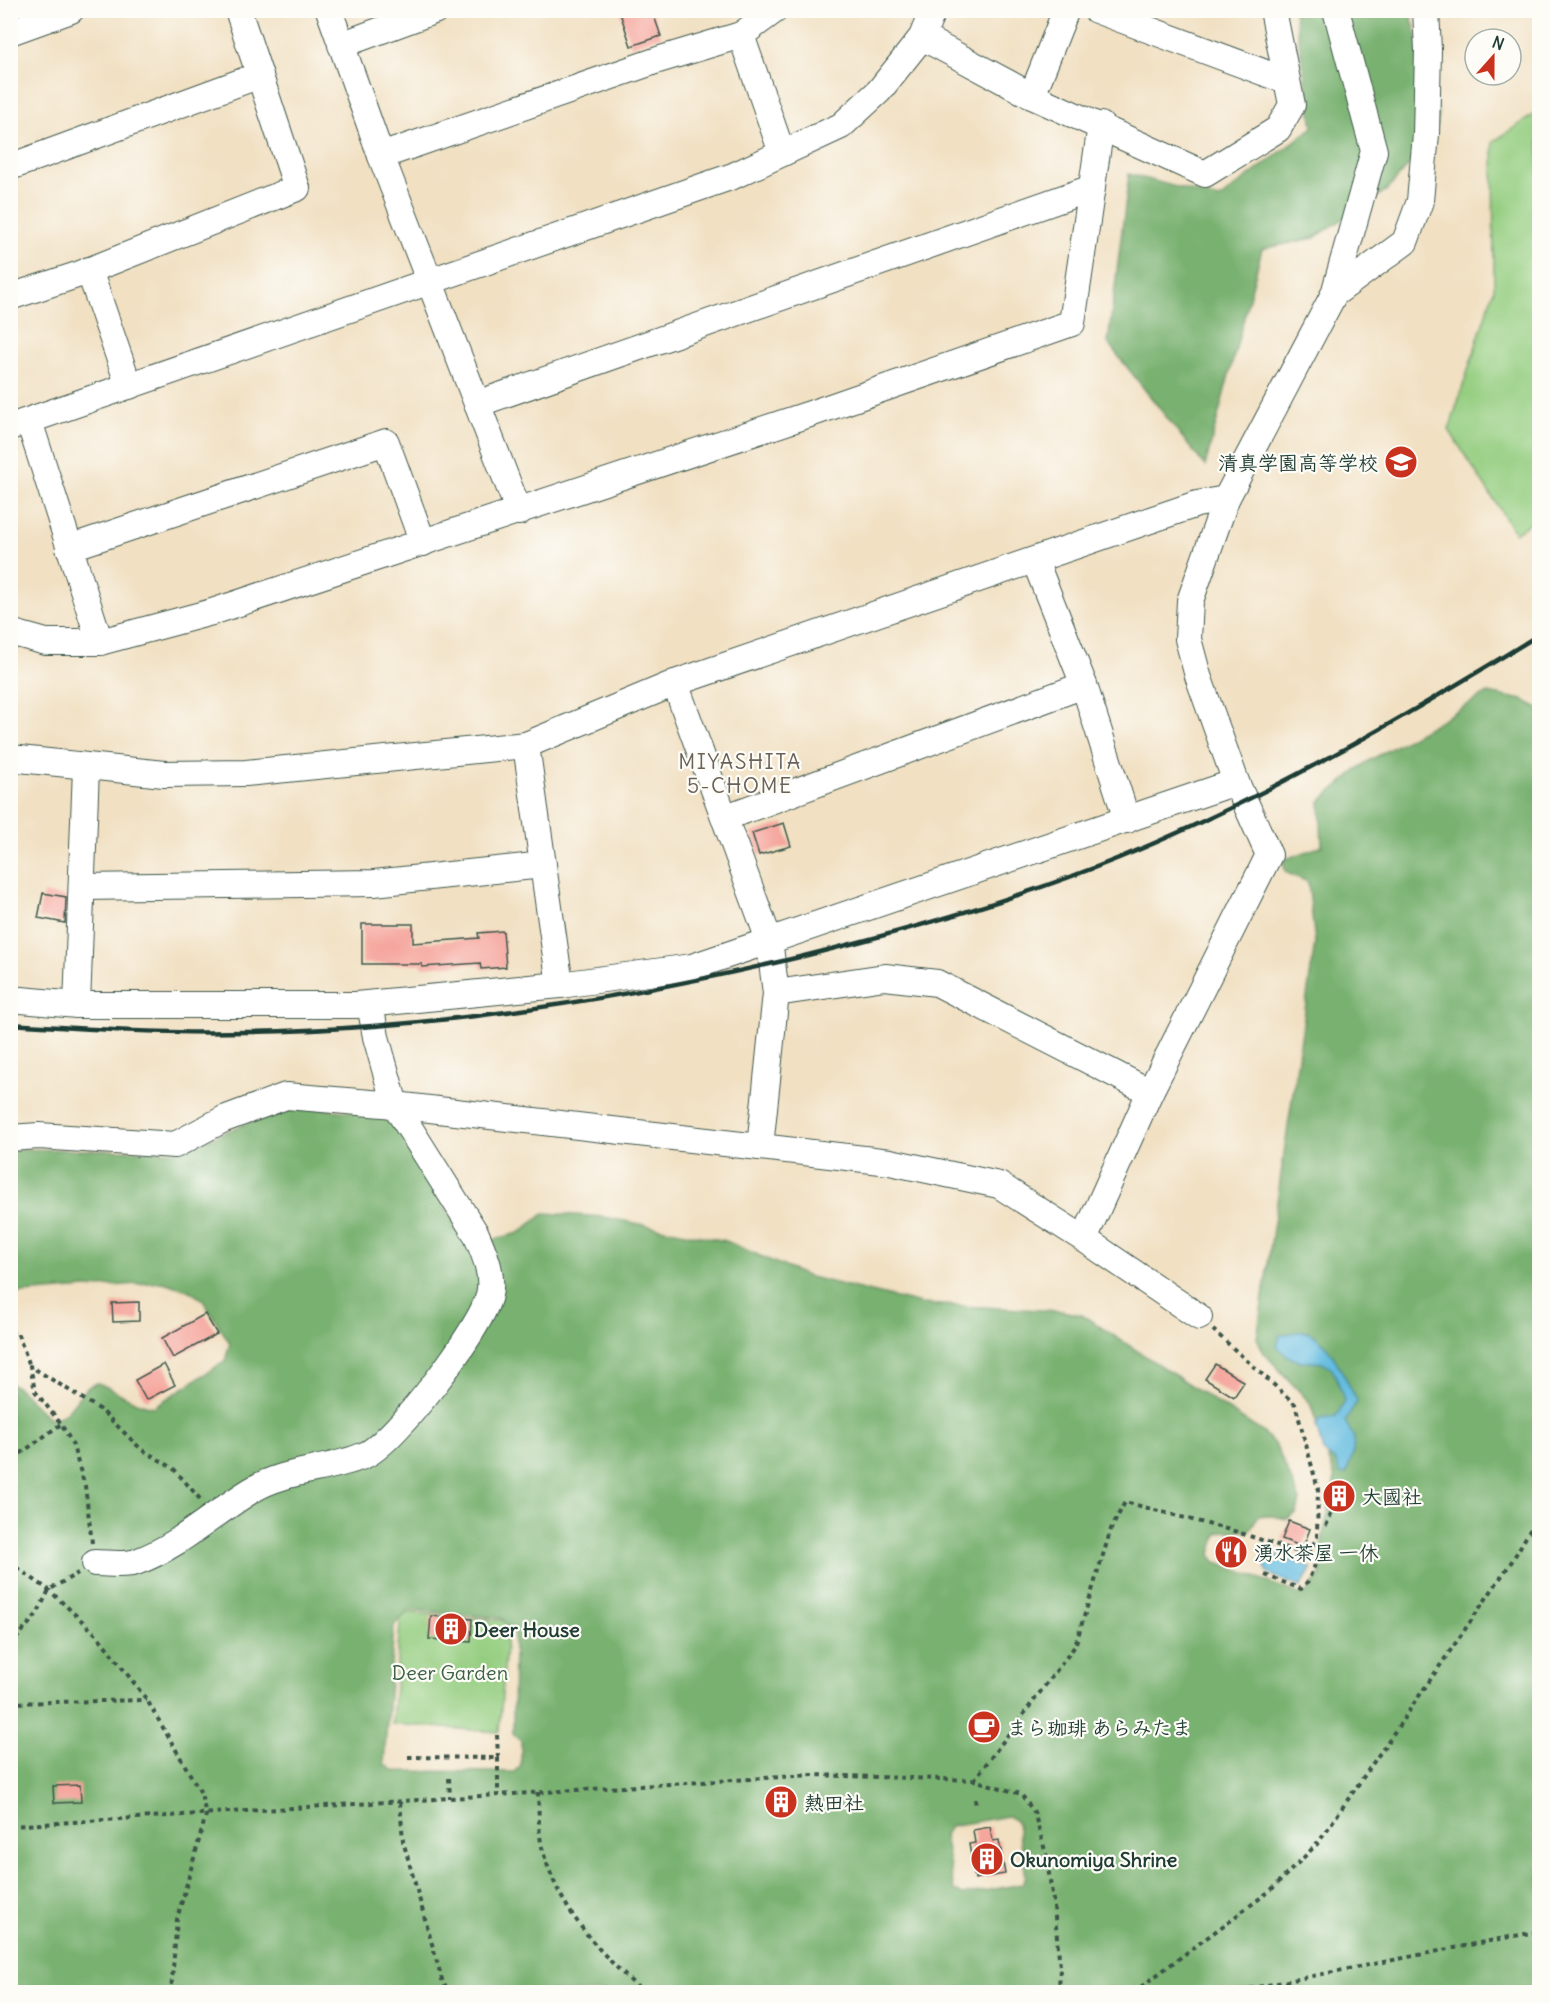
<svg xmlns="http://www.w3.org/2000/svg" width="1550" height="2003" font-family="Delius,'Klee One',sans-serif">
<rect width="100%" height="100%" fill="#fdfcf7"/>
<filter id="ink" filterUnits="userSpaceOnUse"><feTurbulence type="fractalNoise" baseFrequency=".0167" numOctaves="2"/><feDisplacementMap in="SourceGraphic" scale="12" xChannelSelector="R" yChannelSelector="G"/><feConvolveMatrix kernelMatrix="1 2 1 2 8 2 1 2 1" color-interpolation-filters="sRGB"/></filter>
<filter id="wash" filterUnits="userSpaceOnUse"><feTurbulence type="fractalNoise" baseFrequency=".008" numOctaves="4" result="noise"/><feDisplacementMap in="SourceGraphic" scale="24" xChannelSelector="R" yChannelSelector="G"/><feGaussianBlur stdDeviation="1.35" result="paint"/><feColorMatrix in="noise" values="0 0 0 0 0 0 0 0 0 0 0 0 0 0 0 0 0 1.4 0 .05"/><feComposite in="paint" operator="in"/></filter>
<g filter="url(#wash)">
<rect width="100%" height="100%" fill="#f1e0c2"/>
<g fill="#95ce81" stroke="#5a865a" stroke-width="1.5">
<path d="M1539,111v406l-24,16 -66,-103 45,-141 -1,-147z"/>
<path d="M401,1612l107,9 -9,111 -107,-8z"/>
</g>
<g fill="#78b16f" stroke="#4c7752" stroke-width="1.5" fill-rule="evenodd">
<path d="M1294,11h116l29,104 -5,22 -48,54 -72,47 -52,11 -57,217 -97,-123 21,-169 90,25 94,-72z"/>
<path d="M1488,693l35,7 16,8v1284h-1528l-1,-609c17,8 25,27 42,36 24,-6 23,-29 45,-36 21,7 35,21 57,24l71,-46 5,-18 -28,-44 -14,-9 -25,-8 -152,12v-145l170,2 108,-46 96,11 12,8 71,122 51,-13 26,-20 59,4 122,24 80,35 115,28 140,7 21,4 182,118 12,13 24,54 -3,13 -10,6 -19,-4 -10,1 -9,15h-25l-7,3 -6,20 3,7 85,33h7l13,-18 6,-21 -4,-9 14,-68 -25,-75 -46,-50 -7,-15 58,-396 -7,-60 -23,-10 -2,-12 39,-14 -2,-45 45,-38zM410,1610l91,8 13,15 -1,101 8,7v24l-7,7 -120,-1 -10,-8 10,-138zM1008,1816l9,7 9,53 -4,8 -60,11 -8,-5 -10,-54 6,-10z"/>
</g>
<g fill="#63bce0" stroke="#417c8a" stroke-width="1.5">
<path d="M1303,1331c26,4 41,47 53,67l1,4 -12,19 9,17 -1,16 -7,20h-6l-4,-12 -13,-11 -7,-26 4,-6 16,-2 8,-15c-2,-8 -8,-30 -15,-36 -13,-10 -30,6 -52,-20l3,-11z"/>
<path d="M1269,1552l43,16 -12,19 -33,-14 -3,-10z"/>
</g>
<g id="blocks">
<g fill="#f5a69d">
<path d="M619,10h33l9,26 -30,10z"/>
<path d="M784,823l7,23 -32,9 -7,-22z"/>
<path d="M43,893l23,4 -1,26 -27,-5z"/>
<path d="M362,924h51v19l66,-5 -1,-5 25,-2 3,36 -25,2 -1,-6 -58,4v-3h-60z"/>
<path d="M139,1302v19l-26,1 -1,-19z"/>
<path d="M205,1314l12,20 -44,24 -11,-20z"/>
<path d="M164,1364l11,21 -29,15 -11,-20z"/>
<path d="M1215,1364l29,18 -10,15 -29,-18z"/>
<path d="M1289,1521l21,8 -7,18 -21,-8z"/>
<path d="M431,1616l41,3 -1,23 -42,-3z"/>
<path d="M80,1785l1,17 -27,1 -1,-17z"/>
<path d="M990,1827l3,14 6,-1 6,34 -30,5 -6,-35 6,-1 -2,-13z"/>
</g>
</g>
</g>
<g filter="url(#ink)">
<use href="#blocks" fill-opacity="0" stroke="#3e5549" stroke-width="1.5"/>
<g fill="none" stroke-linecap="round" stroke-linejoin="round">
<g stroke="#3e5549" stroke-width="28">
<g id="minor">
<path d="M329,10l52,146 138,356"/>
<path d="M1096,10l191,71"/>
<path d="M10,32l61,-22"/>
<path d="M741,35l41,118"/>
<path d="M922,37l110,59 173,78 73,-45 14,-24 -19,-95"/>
<path d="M341,45l95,-35"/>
<path d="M1032,96l34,-86"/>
<path d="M381,156l277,-96 83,-25 34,-25"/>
<path d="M10,167l250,-92"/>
<path d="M89,270l40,116"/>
<path d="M1334,294l71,-52 15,-41 6,-67 2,-84 -2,-40"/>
<path d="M10,297l70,-23 217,-86 -59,-178"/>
<path d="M477,404l615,-216"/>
<path d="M29,421l71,221"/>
<path d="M10,427l723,-251 108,-50 38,-35 43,-54 11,-27"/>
<path d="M69,548l317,-106 37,101"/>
<path d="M1035,561l49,124 43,135"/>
<path d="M10,632l36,10h54l112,-30 598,-198 262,-91 29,-198"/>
<path d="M675,683l94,257 7,53 -16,154"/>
<path d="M526,745l34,240"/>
<path d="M10,758l154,16 82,-1 280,-28 149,-62 522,-179 29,-5"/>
<path d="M724,818l360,-133"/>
<path d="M82,887l292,-4 169,-18"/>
<path d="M776,993l109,-16 52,6 213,109"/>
<path d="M10,999l67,6h279l204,-20 132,-18 544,-185"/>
<path d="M77,1005l9,-237"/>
<path d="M10,1138l29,-2 136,9 49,-26 62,-23 109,9 495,57 109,23 85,54 115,78"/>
<path d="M1084,1239l66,-147 119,-237 -33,-73 -38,-106 -10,-37 2,-38 36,-102 108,-205 40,-143 -38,-141"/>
<path d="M95,1563c12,0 29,3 41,-1 42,-15 78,-49 116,-72 34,-21 77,-19 113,-35 30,-13 117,-127 124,-160 5,-21 -5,-42 -13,-61l-81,-129 -19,-68 -6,-33"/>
</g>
</g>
<g stroke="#3e5549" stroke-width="4" stroke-dasharray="4.5 4.5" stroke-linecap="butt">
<path d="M10,1332h7l13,34"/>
<path d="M13,1459l48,-35"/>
<path d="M1326,1526l11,-26"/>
<path d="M92,1543l-7,-57 -13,-43 -11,-19 -26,-33 -5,-25 71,44 40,39 32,19 27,31"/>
<path d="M10,1563l39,27 49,46 49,64 54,93 5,22 -29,104 -6,73"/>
<path d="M1265,1575l36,14 7,-8 7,-16"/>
<path d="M10,1646l27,-32 12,-24 29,-17"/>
<path d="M10,1703l136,-3"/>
<path d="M497,1735l1,23"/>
<path d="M408,1757l90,1v36"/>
<path d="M449,1778l1,20"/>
<path d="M974,1780l101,-134 36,-117 14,-27 109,29 74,24 9,-18 1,-48 -23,-85 -82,-74"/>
<path d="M538,1792c1,18 0,38 4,55 15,60 56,105 101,145"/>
<path d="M975,1799l1,8"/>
<path d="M400,1802l3,39 40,142 6,9"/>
<path d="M10,1826l802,-51 162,5 47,14 13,18 12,42 8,53 6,60 -1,25"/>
<path d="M1134,1992l137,-102 47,-47 194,-282 28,-48"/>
<path d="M1232,1992l308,-61"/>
</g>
<use href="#minor" stroke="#fff" stroke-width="26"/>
<path stroke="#1f3d34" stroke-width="4.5" d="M10,1024c78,5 156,10 235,8 188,-3 376,-32 559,-76 106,-26 214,-57 315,-98 147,-60 286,-141 421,-224"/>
</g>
</g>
<defs>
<g id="school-disc" transform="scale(1.725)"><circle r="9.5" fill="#c8321e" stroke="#fdfcf7"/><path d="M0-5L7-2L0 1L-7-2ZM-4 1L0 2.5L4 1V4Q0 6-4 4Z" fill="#fff"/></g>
<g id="building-disc" transform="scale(1.725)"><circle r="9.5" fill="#c8321e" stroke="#fdfcf7"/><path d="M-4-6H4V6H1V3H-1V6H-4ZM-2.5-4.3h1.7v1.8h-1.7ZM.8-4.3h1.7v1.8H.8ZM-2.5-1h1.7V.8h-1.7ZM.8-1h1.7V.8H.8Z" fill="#fff"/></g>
<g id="restaurant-disc" transform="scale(1.725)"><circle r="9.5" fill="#c8321e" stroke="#fdfcf7"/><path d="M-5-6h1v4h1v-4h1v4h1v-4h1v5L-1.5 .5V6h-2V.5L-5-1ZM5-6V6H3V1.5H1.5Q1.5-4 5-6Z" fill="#fff"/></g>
<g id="cafe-disc" transform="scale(1.725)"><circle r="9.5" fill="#c8321e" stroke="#fdfcf7"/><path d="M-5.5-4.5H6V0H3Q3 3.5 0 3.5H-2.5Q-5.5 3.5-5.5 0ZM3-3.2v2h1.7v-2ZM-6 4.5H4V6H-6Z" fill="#fff"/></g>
</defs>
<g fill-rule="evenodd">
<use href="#school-disc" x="1401" y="462"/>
<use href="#building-disc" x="1339" y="1496"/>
<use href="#restaurant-disc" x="1231" y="1552"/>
<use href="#building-disc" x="451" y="1629"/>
<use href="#cafe-disc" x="984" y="1727"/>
<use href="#building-disc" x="781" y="1802"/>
<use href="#building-disc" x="987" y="1859"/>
</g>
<g text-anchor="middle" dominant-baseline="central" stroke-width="4.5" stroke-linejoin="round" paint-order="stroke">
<g font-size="20" font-weight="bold" fill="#1f3d34" stroke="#fdfcf7" text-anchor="start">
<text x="1378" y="462" text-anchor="end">清真学園高等学校</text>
<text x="1362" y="1496">大國社</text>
<text x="1254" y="1552">湧水茶屋 一休</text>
<text x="474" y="1629">Deer House</text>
<text x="1007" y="1727">まら珈琲 あらみたま</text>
<text x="804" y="1802">熱田社</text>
<text x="1010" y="1859">Okunomiya Shrine</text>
</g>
<g font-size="20" fill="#3c6147" stroke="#fdfcf7">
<text x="450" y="1672">Deer Garden</text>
</g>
<g font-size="21" letter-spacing="1.5" fill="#6a6259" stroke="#fdfcf7">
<text x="740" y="761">MIYASHITA<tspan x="740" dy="24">5-CHOME</tspan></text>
</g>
</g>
<rect width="1550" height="2003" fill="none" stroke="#fdfcf7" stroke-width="36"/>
<g transform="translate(1493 57) rotate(21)"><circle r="28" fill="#fdfcf7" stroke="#a4b0a9" stroke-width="1.5"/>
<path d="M0-4.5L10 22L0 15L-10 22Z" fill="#c8321e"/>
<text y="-9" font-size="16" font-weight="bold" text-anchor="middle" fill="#1f3d34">N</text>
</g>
</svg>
